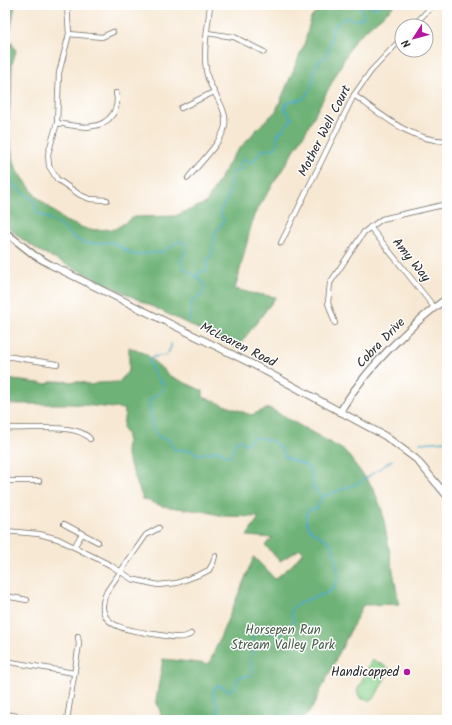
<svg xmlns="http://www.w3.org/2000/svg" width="452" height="725" font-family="Kalam,sans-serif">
<rect width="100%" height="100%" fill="#fff"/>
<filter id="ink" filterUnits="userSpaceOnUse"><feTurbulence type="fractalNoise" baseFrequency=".025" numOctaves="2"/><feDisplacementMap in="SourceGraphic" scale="8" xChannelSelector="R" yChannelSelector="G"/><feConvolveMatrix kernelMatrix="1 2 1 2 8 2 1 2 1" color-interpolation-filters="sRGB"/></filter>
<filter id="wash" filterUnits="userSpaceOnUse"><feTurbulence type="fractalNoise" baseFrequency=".012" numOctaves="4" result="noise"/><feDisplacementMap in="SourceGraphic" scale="16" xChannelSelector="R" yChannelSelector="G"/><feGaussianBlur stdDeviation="0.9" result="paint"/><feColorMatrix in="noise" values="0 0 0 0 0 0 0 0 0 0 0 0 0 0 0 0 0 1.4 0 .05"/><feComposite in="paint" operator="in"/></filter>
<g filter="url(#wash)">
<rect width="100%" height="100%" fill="#f7e8d3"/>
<path fill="#88d08b" stroke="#5a7e5b" d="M372,659l18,10 -16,30 -5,2 -9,-3 -3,-7z"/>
<g fill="#6eb277" stroke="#4c6e51">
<path d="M5,5h10l-6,33 7,13 -4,13 -1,33 -4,35 9,36 20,28 29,25 24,9 26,-1 19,-12 41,-1 31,-13 27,-47 25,-28 18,-17 28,-66 7,-27 5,-6 17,-7h62l-40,34 -50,94 -51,82 -19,74 16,4 25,4 -39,51 -196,-96 -22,-15 -14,-13z"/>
<path d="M129,347l17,7 24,22 33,15v6l48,18 18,-7 76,43 28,37 9,22 17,94 -36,1 -52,105 -11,10h-140l1,-6 -5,-14 7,-41 46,5 45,-107 21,22 17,-14 11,-13 -3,-3 -20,12 -15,-16 8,-7 -26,-2 12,-19 -36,-1 -16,-4 -45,-6 -19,-7 -17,-45 1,-18 -4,-8 2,-19 -53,-5h-67v-25l42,5 6,-3 28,1 10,3 7,-2 21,-1 10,-12z"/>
</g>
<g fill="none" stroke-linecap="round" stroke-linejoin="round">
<g stroke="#4caacb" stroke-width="1.5">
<path d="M365,5l10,3 6,-3"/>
<path d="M5,173l6,10 24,19 1,9 5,4 15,7 20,17 11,5 25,-2 22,13 29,-3 16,-11 6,2 2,5 -6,12 1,7 19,13 4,7 -4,9 -10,5v13l-2,7"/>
<path d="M196,276l3,-4 8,-1v-11l5,-5 3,-22 9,-12 -4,-11c5,-5 9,-16 11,-23l-1,-3 2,-12 9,-2v-2l-3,-3 6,-6 8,4 10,-13 12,-1 4,-6 -1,-7 15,-17 -7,-10 1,-5 3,-2 14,-3c3,-3 6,-7 8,-11 5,-10 0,-26 14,-30l4,-8 4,-23 11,-9c7,0 14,5 20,-2l-4,-9 2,-2"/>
<path d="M171,344v3l-4,8 -14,2 -4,3c2,8 6,19 14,23 4,10 -9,11 -14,18l4,29 6,7 10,3 6,10h15l7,4 13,-1 7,-3 10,6 5,-2 3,-13 6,-1 4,4 9,-7 19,4 8,8 4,8 22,9 4,5 2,16 9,10 -5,11 -10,3c-5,20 12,23 23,31 6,15 16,42 -4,51 -12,6 -21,5 -34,15l-1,5 3,9c-10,20 -26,5 -40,12l-3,26 1,15 -13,2 -4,10 -6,4 -9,-5 -4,1 -3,5 8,28"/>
<path d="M420,443l27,-2"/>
<path d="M322,497l37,-14 33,-23"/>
</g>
</g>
</g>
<g filter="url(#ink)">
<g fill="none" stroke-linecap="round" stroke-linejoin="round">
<g stroke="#726d66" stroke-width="6">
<g id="street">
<path d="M67,5l2,29 -10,39 -2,50 -9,31 1,12 8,13 23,16 10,4 17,1"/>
<path d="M413,26l20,-21"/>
<path d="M207,33l27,4 30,15"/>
<path d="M69,34l33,3 11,-5"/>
<path d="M354,95c28,20 57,46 93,46"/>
<path d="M181,108l33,-16"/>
<path d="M57,123c19,3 43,10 56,-9 4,-7 5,-14 3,-21"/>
<path d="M188,178c10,-13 34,-36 37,-52 3,-18 -14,-34 -18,-51 -5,-23 1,-47 3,-70"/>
<path d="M370,227l64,80"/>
<path d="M281,243l73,-148 17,-24 31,-33"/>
<path d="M335,323l-7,-20 2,-20 34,-51 18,-13 65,-15"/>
<path d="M5,356l52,8"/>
<path d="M5,428c21,2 72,-6 85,11"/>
<path d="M5,481h34"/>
<path d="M64,524l34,18"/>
<path d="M159,528l-13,7 -39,56c-17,36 22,39 46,43 12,1 27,7 38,0"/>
<path d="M5,531l34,3 19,5 52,26 22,14 26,6 19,-2 24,-9 8,-4 4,-7 2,-7"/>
<path d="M74,547l8,-13"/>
<path d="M5,596l22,4"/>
<path d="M5,661l69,12"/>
<path d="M5,714l37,6"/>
<path d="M67,720l12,-76 -1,-8"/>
<path d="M130,720v-1"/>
</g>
</g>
<g stroke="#726d66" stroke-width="8">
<g id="secondary">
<path d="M5,232l29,23 17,10 203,100 131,71 31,23 31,37"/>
<path d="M340,412c23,-40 70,-87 107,-114"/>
</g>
</g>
<use href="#street" stroke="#fff" stroke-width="4.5"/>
<use href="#secondary" stroke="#fff" stroke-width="6"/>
</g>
</g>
<circle fill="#b5179e" stroke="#fff" stroke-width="1.5" cx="407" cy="672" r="4"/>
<g text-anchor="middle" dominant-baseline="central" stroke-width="3" stroke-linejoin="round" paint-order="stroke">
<g font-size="13" fill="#2b2b2b" stroke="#fff">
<text transform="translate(325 131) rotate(-63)">Mother Well Court</text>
<text transform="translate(411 260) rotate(51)">Amy Way</text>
<text transform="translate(381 343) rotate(-46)">Cobra Drive</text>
<text transform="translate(238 345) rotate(27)">McLearen Road</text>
</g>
<g font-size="13" fill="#475d48" stroke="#fff">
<text x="283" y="630">Horsepen Run<tspan x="283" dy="15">Stream Valley Park</tspan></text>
</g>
<g font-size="13" fill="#2b2b2b" stroke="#fff" text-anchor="end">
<text x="399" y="672">Handicapped</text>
</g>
</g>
<rect width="452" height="725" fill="none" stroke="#fff" stroke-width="20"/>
<g transform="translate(414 38) rotate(234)"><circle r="19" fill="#ffffff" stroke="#aaaaaa"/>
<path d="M0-3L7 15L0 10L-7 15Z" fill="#b5179e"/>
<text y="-6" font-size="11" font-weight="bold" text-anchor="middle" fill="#2b2b2b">N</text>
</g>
</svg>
